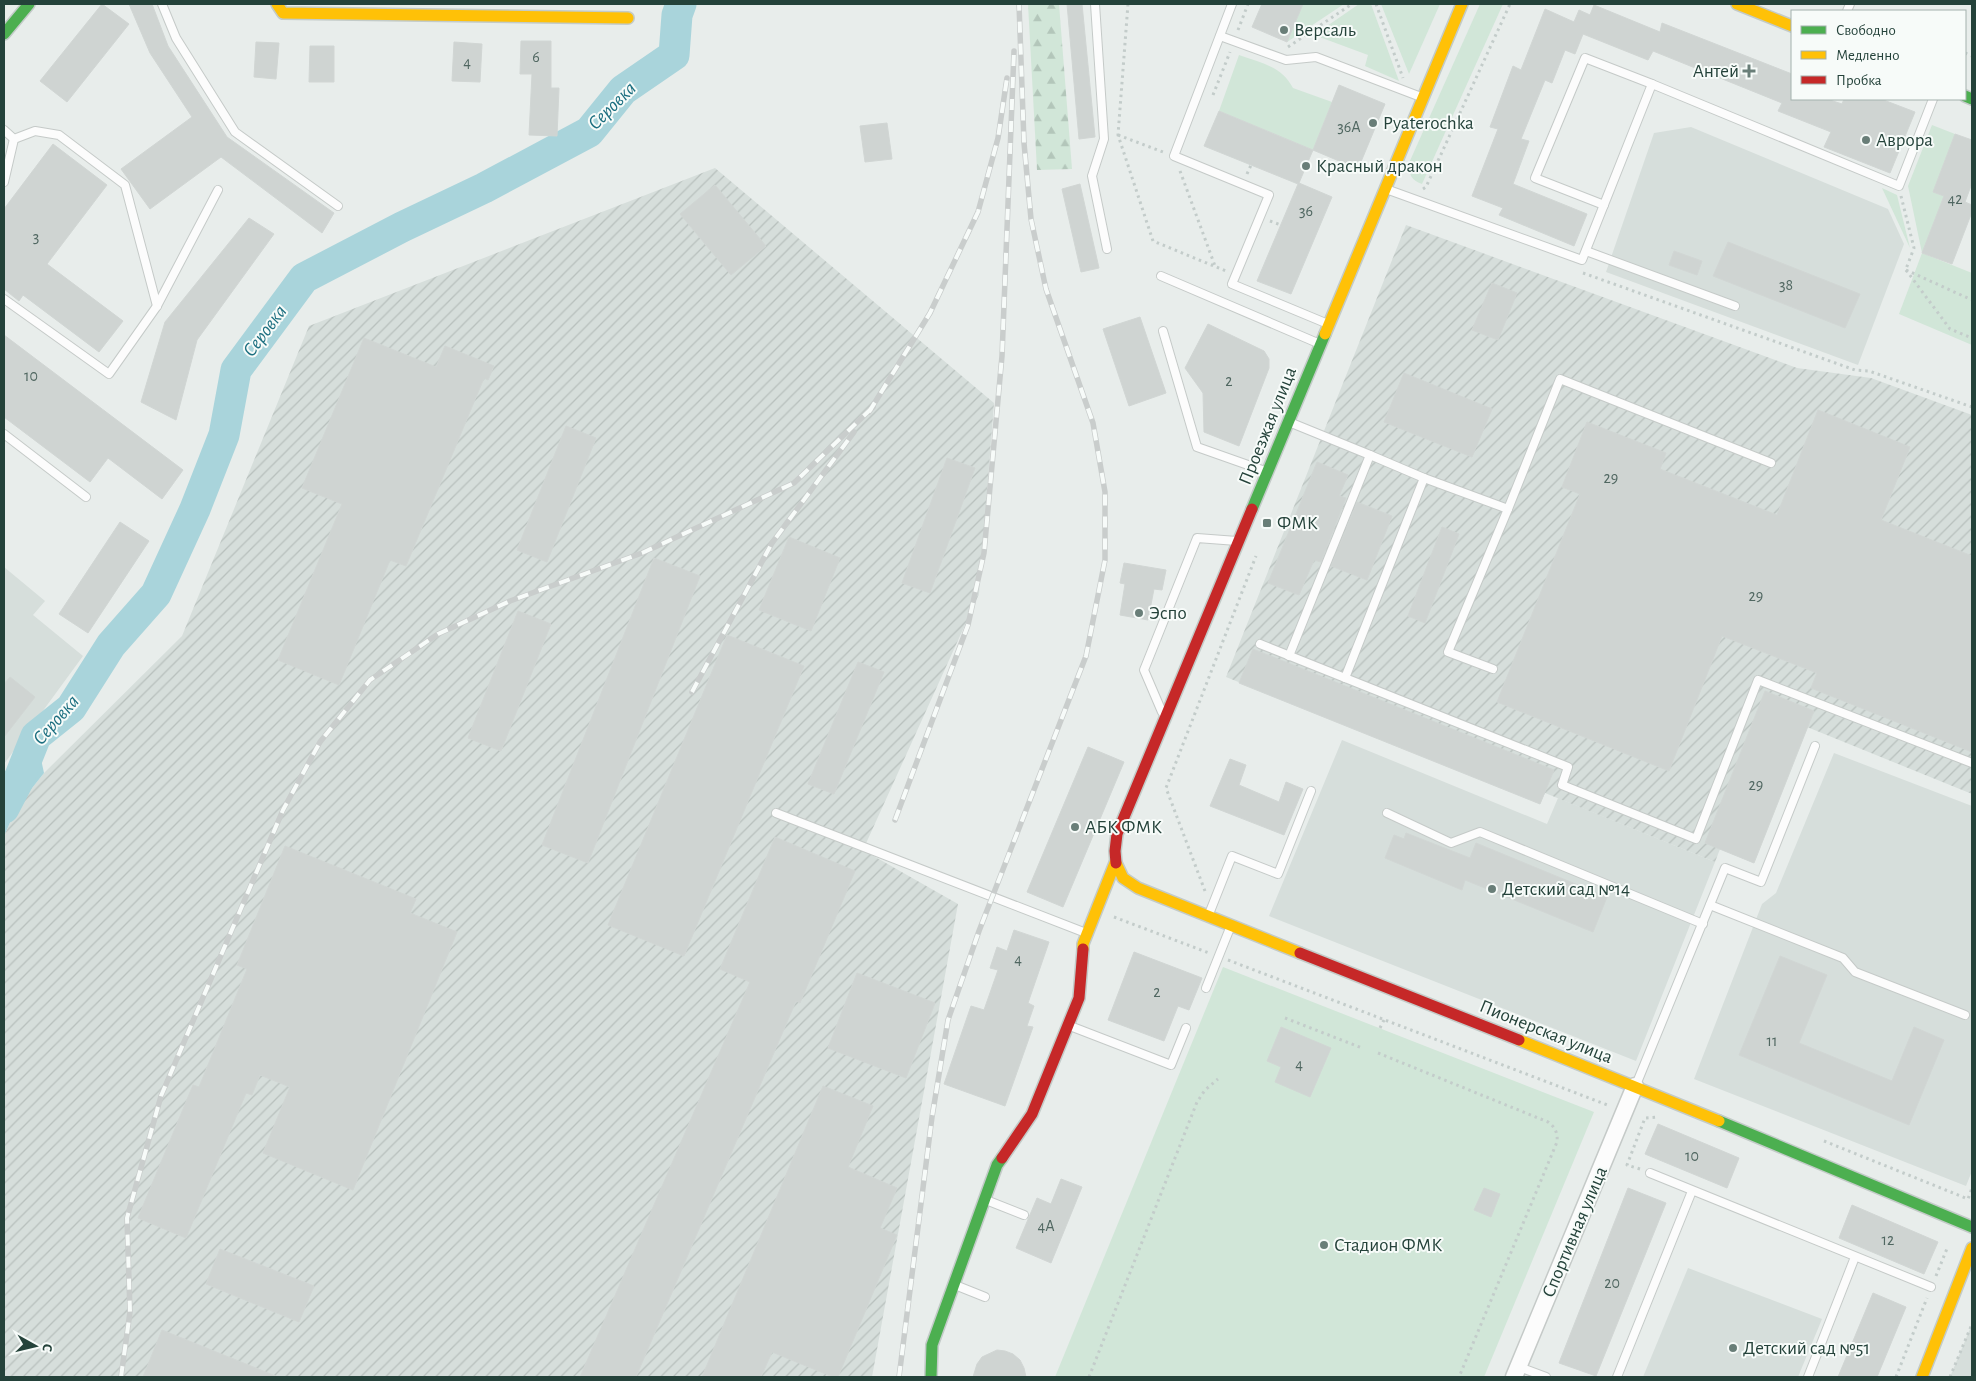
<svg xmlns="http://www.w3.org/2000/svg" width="1976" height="1381" font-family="'Alegreya Sans',sans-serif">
<defs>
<pattern id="industrial-furrows" width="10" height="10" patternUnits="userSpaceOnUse" patternTransform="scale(1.25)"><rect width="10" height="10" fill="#d6dedb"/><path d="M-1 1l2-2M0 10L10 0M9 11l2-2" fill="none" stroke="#b8c0bd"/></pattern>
<pattern id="forest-firs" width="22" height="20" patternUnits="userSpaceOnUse" patternTransform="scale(1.25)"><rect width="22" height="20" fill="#d1e6d8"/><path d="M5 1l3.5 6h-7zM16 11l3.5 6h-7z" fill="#b3c6ba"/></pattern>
</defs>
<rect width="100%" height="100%" fill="#e8edeb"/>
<g fill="#d6dedb">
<path d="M1691,127l197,82 16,35 -46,121 -252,-93 48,-139z"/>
<path d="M4,567l41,34 -12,14 50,41 -79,108z"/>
<path d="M1342,740l205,84 11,-26 157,64 -79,199 -367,-145z"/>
<path d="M1834,753l138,53v365l-6,15 -272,-107 68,-175 14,-11z"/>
<path d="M1688,1268l134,51 -24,58h-155z"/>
<path d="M1972,1324v53h-22z"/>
</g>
<g fill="url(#industrial-furrows)">
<path d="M715,168l279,235 -15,191 -116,256 95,54 -86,473h-868v-541l13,-29 27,-34 138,-137 127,-310z"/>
<path d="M1406,225l391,143 74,10 101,37v379l-165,-67 -53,136 -34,-14 -5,13 -170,-69 -5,11 -314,-127z"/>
</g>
<g fill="#d1e6d8">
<path d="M1303,4h41l-57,38z"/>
<path d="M1359,4h12l28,77 -34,-15 3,-11 -54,-20z"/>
<path d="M1381,4h59l-31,70z"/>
<path d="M1480,4h23l-81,180c-11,-4 -13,-9 -13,-21z"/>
<path d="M1239,55c22,8 43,11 54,33l39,14 -19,48 -94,-39z"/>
<path d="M1932,125l23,9 -22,58 11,4 -22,57 50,20v72l-73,-31 23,-61 -14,-67z"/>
<path d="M1882,188l15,7 13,53z"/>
<path d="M1223,967l371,145 -110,265h-429z"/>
</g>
<path fill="url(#forest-firs)" d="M1028,4h31l13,165 -35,1z"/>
<path fill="#a9d4db" d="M36,736l8,37 -27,34 -13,29v-63z"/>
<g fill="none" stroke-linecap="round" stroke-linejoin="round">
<path stroke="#a9d4db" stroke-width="31" d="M4,808l14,-27 18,-45 35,-28 40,-63 45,-51 39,-85 29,-74 12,-65 68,-92 98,-51 82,-39 105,-56 34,-42 51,-35 3,-40 4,-11"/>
</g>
<g fill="#cfd4d2" stroke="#d1d6d4">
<path d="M102,4l27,20 -62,78 -27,-21z"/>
<path d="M129,4h23l16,42 59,91 107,76 -12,20 -101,-76 -71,52 -29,-40 71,-52 -42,-64z"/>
<path d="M1067,4h15l13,133 -16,2z"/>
<path d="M1262,4h41l-16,38 -35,-15z"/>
<path d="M1594,5l66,27 2,-9 130,51v25h35l15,5 2,-5h37l34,13 -25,61 -66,-26 7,-15 -53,-21 4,-8 -129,-52 -5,9 -65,-26 -8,20 -10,-4 -13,33 -7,-3 -24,59 8,2 -16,43 74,30 -13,32 -75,-31 4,-7 -31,-12 26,-67 -8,-2 23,-61 8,4 24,-61 29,13 5,-12 11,5z"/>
<path d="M521,41h30v47h8l-2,48 -28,-1 3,-61h-12z"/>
<path d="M256,42l23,1 -3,36 -22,-2z"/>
<path d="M454,42l28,2 -2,38 -28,-1z"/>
<path d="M310,46h24v36h-25z"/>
<path d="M1339,85l46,19 -27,65 -45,-19z"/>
<path d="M1219,111l94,39 -14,33 33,14 -41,97 -34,-13 41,-97 -94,-38z"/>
<path d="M887,123l5,36 -27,3 -5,-36z"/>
<path d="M1955,134l17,6v43l-7,19 7,3v7l-20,52 -30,-11 22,-57 -11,-4z"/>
<path d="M53,144l54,41 -60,79 76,57 -24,31 -76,-57 -4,6 -15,-12v-80z"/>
<path d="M1080,184l19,84 -18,4 -19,-83z"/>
<path d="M715,185l51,61 -35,29 -51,-61z"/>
<path d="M249,218l25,16 -77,106 -21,80 -35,-18 24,-80z"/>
<path d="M1728,242l132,52 -15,34 -132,-52z"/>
<path d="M1674,251l28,10 -5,14 -28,-10z"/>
<path d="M1492,283l25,10 -19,47 -26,-10z"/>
<path d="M1140,317l26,76 -37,13 -26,-77z"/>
<path d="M1208,324l56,27 5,8v9l-30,78 -35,-14 -1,-39 -18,-25z"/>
<path d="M4,335l179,135 -21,29 -54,-41 -18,24 -86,-65z"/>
<path d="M364,338l72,29 9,-21 49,20 -6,14 -4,-2 -78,188 -16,-6 -51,125 -61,-25 64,-156 -40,-16z"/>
<path d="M1404,373l88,36 -20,48 -88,-35z"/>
<path d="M1818,410l92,37 -29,73 91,36v196l-161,-64 6,-15 -95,-37 -53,135 -172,-69 83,-208 -18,-7 25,-65 79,31 -6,16 117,46z"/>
<path d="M566,426l30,12 -49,124 -30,-12z"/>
<path d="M947,458l28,10 -45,125 -28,-10z"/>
<path d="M1317,462l31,13 -9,21 7,2 -25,64 -7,-2 -15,35 -31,-12z"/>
<path d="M1357,502l35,14 -25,64 -36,-14z"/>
<path d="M120,522l29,19 -61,92 -29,-19z"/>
<path d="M1442,527l17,7 -34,89 -17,-7z"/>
<path d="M789,537l51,21 -29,73 -52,-21z"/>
<path d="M654,558l46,18 -112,287 -46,-18z"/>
<path d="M1124,563l42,7 -4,20 -8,-1 -6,31 -28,-5 5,-31 -5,-1z"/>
<path d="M518,611l33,13 -50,127 -33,-13z"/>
<path d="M727,635l77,31 -120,290 -76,-31z"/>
<path d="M1253,649l301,121 -14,34 -301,-121z"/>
<path d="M858,662l26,10 -50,122 -26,-10z"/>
<path d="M10,677l25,20 -31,40v-53z"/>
<path d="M1765,691l49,20 -60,152 -49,-20z"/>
<path d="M1088,747l36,15 -61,145 -36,-15z"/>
<path d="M1230,759l16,6 -7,20 40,17 7,-20 17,7 -19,46 -74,-29z"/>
<path d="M1406,833l64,25 6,-15 131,54 -14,35 -128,-52 -3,10 -77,-32 9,-23 10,4z"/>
<path d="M775,837l80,34 -55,132 -4,-2 -160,376h-56l170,-395 -30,-13z"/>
<path d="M285,846l131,53 -6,14 47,19 -104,258 -90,-37 27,-66 -30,-12 -8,20 -6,-2 -60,145 -48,-20 55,-133 6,2 48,-118 -10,-4z"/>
<path d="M1014,930l35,12 -21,61 6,3 -7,20 6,1 -28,79 -61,-22 27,-78 13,4 14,-40 -8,-2 7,-21 10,4z"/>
<path d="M1134,952l68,26 -13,32 -11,-4 -14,35 -56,-21z"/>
<path d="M1780,956l47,19 -28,68 93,38 22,-54 30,13 -35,85 -170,-70z"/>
<path d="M857,973l78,30 -29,75 -78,-30z"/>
<path d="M1281,1027l50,21 -21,49 -35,-15 6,-15 -14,-6z"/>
<path d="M823,1086l50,20 -25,61 49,21 -17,40 17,7 -59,142h-5l-61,-25 -11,25h-59z"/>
<path d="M1658,1124l81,34 -12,30 -82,-34z"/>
<path d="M1061,1179l21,8 -31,76 -35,-15 21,-50 14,6z"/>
<path d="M1484,1188l16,6 -9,23 -17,-7z"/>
<path d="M1628,1188l38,15 -70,173 -37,-13z"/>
<path d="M1852,1205l86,37 -14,32 -85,-36z"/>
<path d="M220,1249l94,37 -15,36 -93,-38z"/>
<path d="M1873,1293l33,14 -29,70h-39z"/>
<path d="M162,1330l116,47h-135z"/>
<path d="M997,1350l8,1 8,3 7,6 4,8 2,9h-53l4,-13 5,-7z"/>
</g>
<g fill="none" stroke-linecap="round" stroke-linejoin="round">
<g stroke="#c5cac8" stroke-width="10">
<g id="lane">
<path d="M162,4l14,34 59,94 103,74"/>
<path d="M1095,4l9,135 -12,37 15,73"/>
<path d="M1232,4l-58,152 95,39 -37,89 96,40"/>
<path d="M1847,11l3,-7"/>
<path d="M1220,36l66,24 30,-3 105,40"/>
<path d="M4,130l10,9 21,-8 24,4 66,50 32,121"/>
<path d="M4,182l10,-43"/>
<path d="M1386,189l196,71 70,-176 247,102 34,-87"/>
<path d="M1604,205l-69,-27 50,-120 67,26"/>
<path d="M1586,251l149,55"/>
<path d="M1161,276l159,68"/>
<path d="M4,299l105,75 48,-68 61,-116"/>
<path d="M1163,331l34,116 68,24"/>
<path d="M4,434l82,63"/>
<path d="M1424,478l84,31 52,-130 211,84"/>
<path d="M1260,644l308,123 -6,18 134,54 62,-159 214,83"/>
<path d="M1289,656l81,-201 -81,-33"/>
<path d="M1493,669l-45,-17 60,-143"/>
<path d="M1345,678l79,-200 -54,-23"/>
<path d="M1162,712l-18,-42 53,-132 40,3"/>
<path d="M776,813l310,120"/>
<path d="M1387,813l64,30 29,-11 223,92"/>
<path d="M1710,905l133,53 12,14 110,43"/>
<path d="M1209,914l23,-58 46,18 33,-83"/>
<path d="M1206,988l24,-60"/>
<path d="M1070,1026l101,39 15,-37"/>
<path d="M1636,1085l89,-217 36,14 54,-136"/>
<path d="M1650,1173l281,114"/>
<path d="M986,1200l38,15"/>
<path d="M955,1285l30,12"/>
<path d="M1519,1367l27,10"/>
<path d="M1617,1377l75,-186"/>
<path d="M1808,1377l47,-120"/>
</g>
</g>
<g stroke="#c5cac8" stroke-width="19">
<path id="street" d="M1514,1377l121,-291"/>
</g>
<g stroke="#c3cbc8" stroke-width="14">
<g id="fast">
<path d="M4,34l25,-30"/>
<path d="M1965,96l7,3"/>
<path d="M1252,509l73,-175"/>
<path d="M1719,1121l253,106"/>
<path d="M931,1377l1,-32 65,-180 5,-7"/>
</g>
</g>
<g stroke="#c3cbc8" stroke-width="14">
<g id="slow">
<path d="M277,4l6,9 345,5"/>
<path d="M1737,4l55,22"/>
<path d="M1325,334l137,-330"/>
<path d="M1116,863l7,15 15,10 162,65"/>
<path d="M1083,949v-5l32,-81"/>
<path d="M1519,1040l200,81"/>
<path d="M1922,1377l50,-129"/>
</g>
</g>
<g stroke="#c3cbc8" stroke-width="14">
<g id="jam">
<path d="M1116,863l-1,-12 2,-17 135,-325"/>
<path d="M1300,953l219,87"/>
<path d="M1002,1158l30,-44 47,-116 4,-49"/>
</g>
</g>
<g stroke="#c3ccca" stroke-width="3" stroke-dasharray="2.5 4" stroke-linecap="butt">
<path d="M1128,4l-10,131 35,106 73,30"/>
<path d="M1376,4l27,74"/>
<path d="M1238,30l10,-26"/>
<path d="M1288,47l64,-43"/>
<path d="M1965,53l7,3"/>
<path d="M1213,95l17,-43"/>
<path d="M1118,135l45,17"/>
<path d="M1180,171l35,95"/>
<path d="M1247,174l4,-9"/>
<path d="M1423,189l3,-2 84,-183"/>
<path d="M1901,196l13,52 -8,21"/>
<path d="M1270,221l11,4"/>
<path d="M1906,270l44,59 22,9"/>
<path d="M1906,270l66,30"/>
<path d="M1583,273l272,97 14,1 103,36"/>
<path d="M1205,891l-39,-103 90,-232"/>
<path d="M1114,917l95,36"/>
<path d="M1228,960l382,146"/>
<path d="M1285,1018l77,30"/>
<path d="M1380,1028l4,-8"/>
<path d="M1378,1053l170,69c7,5 10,11 9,20l-98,235"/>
<path d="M1824,1141l144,58 4,-11"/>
<path d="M1640,1169l-13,-4 18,-47 13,-1"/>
<path d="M1936,1276l12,-30"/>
<path d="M1089,1377l108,-275 8,-12 13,-11"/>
<path d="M1896,1377l31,-79"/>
<path d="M1950,1377l22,-53"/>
</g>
<use href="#lane" stroke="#fcfcfc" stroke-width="8"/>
<use href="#street" stroke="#fcfcfc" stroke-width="16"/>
<use href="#fast" stroke="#4caf50" stroke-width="11"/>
<use href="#slow" stroke="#ffc107" stroke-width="11"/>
<use href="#jam" stroke="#c62828" stroke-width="11"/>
<g stroke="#c9cdcc" stroke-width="5.5">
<g id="rail">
<path d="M869,412l61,-99 48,-101 20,-74 9,-60"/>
<path d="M692,692l80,-149 82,-111"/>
<path d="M895,820l73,-195 16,-72 18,-197 12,-305"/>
<path d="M121,1377l9,-65 -3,-94 34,-122 122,-286 37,-68 50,-62 68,-46 72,-33 132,-48 152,-70 79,-76"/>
<path d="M899,1377l33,-260 16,-97 31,-89 107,-275 19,-96v-68l-12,-69 -47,-134 -15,-70 -7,-76 -5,-139"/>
</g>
</g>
<use href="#rail" stroke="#f7fbf9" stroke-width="4" stroke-dasharray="11" stroke-linecap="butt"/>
</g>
<g fill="#697e78" stroke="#f7fbf9" stroke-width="2">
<circle cx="1284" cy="30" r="5"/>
<path d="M1746.5 63.5h5v5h5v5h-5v5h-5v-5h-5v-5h5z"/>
<circle cx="1373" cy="123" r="5"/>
<circle cx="1866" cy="140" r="5"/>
<circle cx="1306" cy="166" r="5"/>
<rect x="1262" y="518" width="10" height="10" rx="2.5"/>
<circle cx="1139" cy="613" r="5"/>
<circle cx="1075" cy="827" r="5"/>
<circle cx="1492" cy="889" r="5"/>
<circle cx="1324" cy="1245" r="5"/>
<circle cx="1733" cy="1348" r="5"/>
</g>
<g text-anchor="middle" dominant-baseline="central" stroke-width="4" stroke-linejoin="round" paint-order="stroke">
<g font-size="16" fill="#506761">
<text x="536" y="57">6</text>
<text x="467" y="62">4</text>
<text x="1349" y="127">36А</text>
<text x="1955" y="199">42</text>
<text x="1306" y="211">36</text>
<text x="36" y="237">3</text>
<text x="1786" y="285">38</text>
<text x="31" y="376">10</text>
<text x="1229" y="381">2</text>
<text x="1611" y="478">29</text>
<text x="1756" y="596">29</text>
<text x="1756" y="785">29</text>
<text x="1018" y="959">4</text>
<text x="1157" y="992">2</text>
<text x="1772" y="1041">11</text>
<text x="1299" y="1064">4</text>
<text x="1692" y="1156">10</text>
<text x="1046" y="1226">4А</text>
<text x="1888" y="1240">12</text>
<text x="1612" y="1283">20</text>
</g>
<g font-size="19" fill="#24423a" stroke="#f7fbf9" text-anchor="start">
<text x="1294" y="30">Версаль</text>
<text x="1739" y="71" text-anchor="end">Антей</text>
<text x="1383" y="123">Pyaterochka</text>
<text x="1876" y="140">Аврора</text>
<text x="1316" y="166">Красный дракон</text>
<text x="1277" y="523">ФМК</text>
<text x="1149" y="613">Эспо</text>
<text x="1085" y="827">АБК ФМК</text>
<text x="1502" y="889">Детский сад №14</text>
<text x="1334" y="1245">Стадион ФМК</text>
<text x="1743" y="1348">Детский сад №51</text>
</g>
<g font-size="19" fill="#24423a" stroke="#f7fbf9">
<text transform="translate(1268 426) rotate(-68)">Проезжая улица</text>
<text transform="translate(1546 1032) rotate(22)">Пионерская улица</text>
<text transform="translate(1575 1232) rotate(-67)">Спортивная улица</text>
</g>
<g font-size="20" font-style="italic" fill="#1c6f80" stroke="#f7fbf9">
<text transform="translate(612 106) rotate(-45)">Серовка</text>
<text transform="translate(265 331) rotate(-53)">Серовка</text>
<text transform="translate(56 720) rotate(-49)">Серовка</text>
</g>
</g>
<rect width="1976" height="1381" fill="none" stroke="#24423a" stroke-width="10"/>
<rect x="1791" y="10" width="175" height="90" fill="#f7fbf9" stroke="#a3b1ad"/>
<rect x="1801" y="26" width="25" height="8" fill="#4caf50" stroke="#a3b1ad"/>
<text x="1836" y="35" font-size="15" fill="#24423a">Свободно</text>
<rect x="1801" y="51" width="25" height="8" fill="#ffc107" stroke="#a3b1ad"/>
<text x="1836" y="60" font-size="15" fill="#24423a">Медленно</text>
<rect x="1801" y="76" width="25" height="8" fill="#c62828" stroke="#a3b1ad"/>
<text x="1836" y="85" font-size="15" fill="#24423a">Пробка</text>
<g transform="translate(35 1346) rotate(98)" stroke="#f7fbf9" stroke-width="4" paint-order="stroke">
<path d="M0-4L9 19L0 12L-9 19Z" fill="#24423a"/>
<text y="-8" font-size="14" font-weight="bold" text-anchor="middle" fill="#24423a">С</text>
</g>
</svg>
